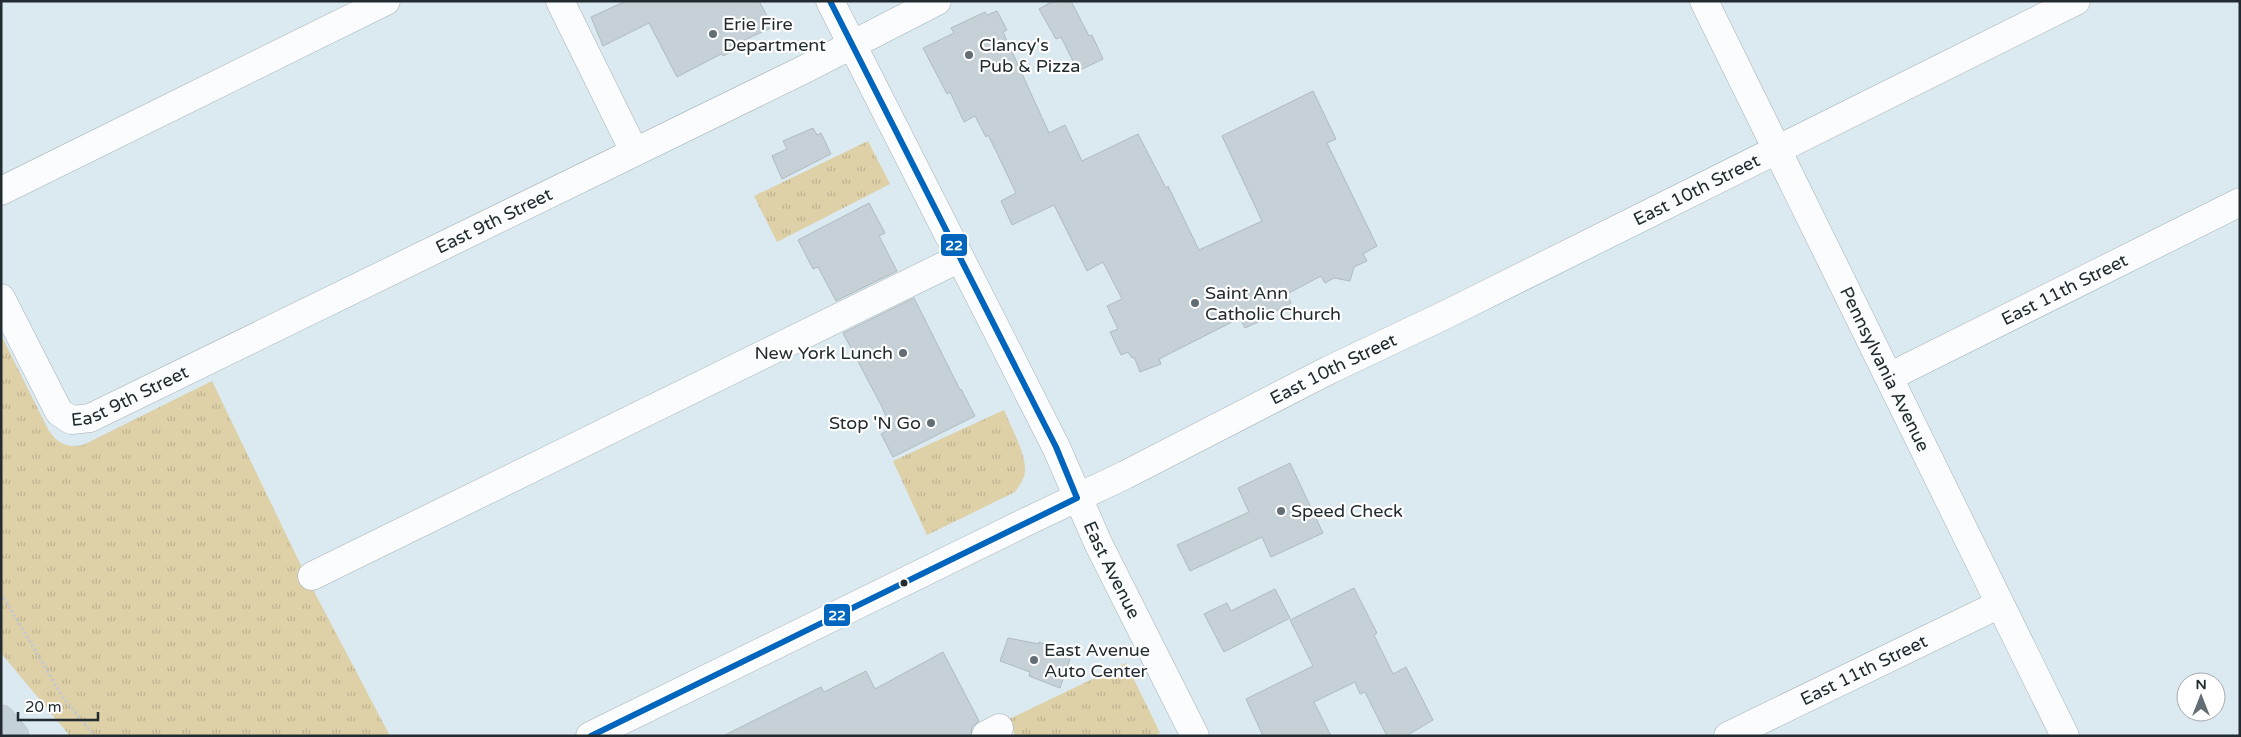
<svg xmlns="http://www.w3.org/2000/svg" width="2241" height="737" font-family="'Varela Round',sans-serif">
<defs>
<pattern id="grass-tufts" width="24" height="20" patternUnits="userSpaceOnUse" patternTransform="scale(1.25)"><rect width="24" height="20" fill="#ded0a7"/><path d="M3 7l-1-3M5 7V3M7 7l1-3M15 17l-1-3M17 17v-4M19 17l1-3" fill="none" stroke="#beb390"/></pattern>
</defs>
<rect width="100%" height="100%" fill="#dbe9f0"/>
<g fill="url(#grass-tufts)">
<path d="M868,141l22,43 -113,58 -23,-46z"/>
<path d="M1,335l48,96c9,13 18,17 34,14l129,-64 96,199 82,156h-320l-69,-83z"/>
<path d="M1004,410c7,17 22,44 21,61 0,7 -6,15 -10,21l-88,43 -34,-74z"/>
<path d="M1126,663l34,70 -7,3h-137l-9,-16z"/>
</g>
<g fill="#c5d1d6" stroke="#b0bbc0">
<path d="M626,1h133l14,26 -35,16 2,5 -17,8 -2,-2 -44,23 -28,-54 -46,23 -12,-29z"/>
<path d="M1053,1h18l18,35 3,-1 11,24 -25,12 -17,-34 -5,2 -17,-30z"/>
<path d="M997,11l10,19 -4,2 46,101 16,-8 17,36 56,-27 28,54 2,-2 31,64 63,-29 -40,-85 91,-45 23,48 -9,4 50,103 -14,8 4,7 -13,6 -4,14 -16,-3 -9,5 -4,-7 -34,18 4,9 -19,10 1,2 -28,13 -5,-10 -81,41 2,5 -21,8 -6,-15 -2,1 -4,-6 -7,3 -11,-23 8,-3 -11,-23 15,-7 -19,-37 -16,9 -33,-66 -42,20 -11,-24 15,-8 -20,-42 -8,-16 -2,2 -11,-21 -11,6 -14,-30 -3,2 -24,-46 31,-15 -3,-5 34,-16 2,3z"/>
<path d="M813,128l4,7 4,-2 10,21 -49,25 -10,-23 15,-7 -4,-8z"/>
<path d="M869,203l16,30 -6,3 18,35 -61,30 -18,-34 -5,2 -15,-29z"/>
<path d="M914,298l46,92 1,-1 14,27 -82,41 -12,-23 10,-6 -9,-21 -39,-74z"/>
<path d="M1290,463l33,70 -52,24 -9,-20 -72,34 -13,-26 72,-33 -11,-24z"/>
<path d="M1354,588l23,45 -3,2 19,39 13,-7 27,53 -27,16h-19l-22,-44 -5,2 -5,-12 -41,20 17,34h-68l-17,-37 67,-33 -23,-46z"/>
<path d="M1275,589l15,29 -66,34 -20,-38 23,-11 4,8z"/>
<path d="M1008,638l31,6v-2l33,11 -12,35 -31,-12 1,-4 -30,-11z"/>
<path d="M943,652l36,69 -7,6 -1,9h-248l98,-49 3,5 42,-21 9,18z"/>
</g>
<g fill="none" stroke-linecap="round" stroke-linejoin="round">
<g stroke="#a7b3b8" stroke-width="29">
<g id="minor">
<path d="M560,1l74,150"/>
<path id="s1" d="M830,1l226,446 42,96 97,193"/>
<path id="s2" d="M1704,1l361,735"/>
<path d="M1,191l385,-190"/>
<path id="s3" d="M1,298l58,114 12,8 19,-2 717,-350 130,-67"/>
<path id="s4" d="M1889,377l351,-175"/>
<path d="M312,576l648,-318"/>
<path d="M986,735l13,-7"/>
<path id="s5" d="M590,736l440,-216 95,-45 204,-105 118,-56 629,-313"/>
<path id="s6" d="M1728,736l272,-132"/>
</g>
</g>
<g stroke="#bec5c8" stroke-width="29">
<path id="highway" d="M1,719l14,17"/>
</g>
<path stroke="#c4c9cb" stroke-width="3" stroke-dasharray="2.5 2.5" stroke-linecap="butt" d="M1,593l63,106 31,37"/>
<use href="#minor" stroke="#fafcfd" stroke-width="28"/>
<use href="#highway" stroke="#c4d2d7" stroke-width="28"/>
<g stroke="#fff" stroke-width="10">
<path id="bus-1" d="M591,736l486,-238 -21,-51 -226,-446"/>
</g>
<use href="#bus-1" stroke="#0065bd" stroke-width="6"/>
</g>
<g fill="#626e73" stroke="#fff" stroke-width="2">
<circle cx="713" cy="34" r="5"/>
<circle cx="969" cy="55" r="5"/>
<circle cx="1195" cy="303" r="5"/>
<circle cx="903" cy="353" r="5"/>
<circle cx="931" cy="423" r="5"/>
<circle cx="1281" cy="511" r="5"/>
<circle cx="1034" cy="660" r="5"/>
</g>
<circle fill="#212b30" stroke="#fff" stroke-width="2" cx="904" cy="583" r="4.5"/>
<g text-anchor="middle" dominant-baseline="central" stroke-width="4.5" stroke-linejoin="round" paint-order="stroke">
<g font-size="18" fill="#212b30" stroke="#fff" text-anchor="start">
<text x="723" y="24">Erie Fire<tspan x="723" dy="21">Department</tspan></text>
<text x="979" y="45">Clancy's<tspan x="979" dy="21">Pub &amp; Pizza</tspan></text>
<text x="1205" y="293">Saint Ann<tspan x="1205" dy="21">Catholic Church</tspan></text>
<text x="893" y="353" text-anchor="end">New York Lunch</text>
<text x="921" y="423" text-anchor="end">Stop 'N Go</text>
<text x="1291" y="511">Speed Check</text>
<text x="1044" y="650">East Avenue<tspan x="1044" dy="21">Auto Center</tspan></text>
</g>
<g font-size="18" fill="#212b30" stroke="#fff">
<text stroke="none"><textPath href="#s5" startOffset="1234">East 10th Street</textPath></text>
<text stroke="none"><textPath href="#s3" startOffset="611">East 9th Street</textPath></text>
<text stroke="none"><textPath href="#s4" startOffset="196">East 11th Street</textPath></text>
<text stroke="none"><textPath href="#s5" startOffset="829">East 10th Street</textPath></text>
<text stroke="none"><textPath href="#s2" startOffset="410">Pennsylvania Avenue</textPath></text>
<text stroke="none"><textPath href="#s3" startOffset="206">East 9th Street</textPath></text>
<text stroke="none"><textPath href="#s1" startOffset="635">East Avenue</textPath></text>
<text stroke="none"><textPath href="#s6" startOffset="151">East 11th Street</textPath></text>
</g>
</g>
<g stroke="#fff" stroke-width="2">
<rect x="940" y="233" width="28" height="24" rx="5" fill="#0065bd"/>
<rect x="823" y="603" width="28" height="24" rx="5" fill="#0065bd"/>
</g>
<g font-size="14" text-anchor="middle" font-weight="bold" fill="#fff">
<text x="954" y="250">22</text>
<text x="837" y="620">22</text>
</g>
<rect width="2241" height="737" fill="none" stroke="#212b30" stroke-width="5"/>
<g transform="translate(2201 697)"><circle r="24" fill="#ffffff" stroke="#a6aaac"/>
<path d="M0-4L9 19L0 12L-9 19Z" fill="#626e73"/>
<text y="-8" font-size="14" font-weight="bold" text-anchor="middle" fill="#212b30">N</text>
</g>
<path d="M18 712v8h80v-8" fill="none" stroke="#212b30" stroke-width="2.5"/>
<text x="25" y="712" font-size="15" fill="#212b30" stroke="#ffffff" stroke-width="4" paint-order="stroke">20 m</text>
</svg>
